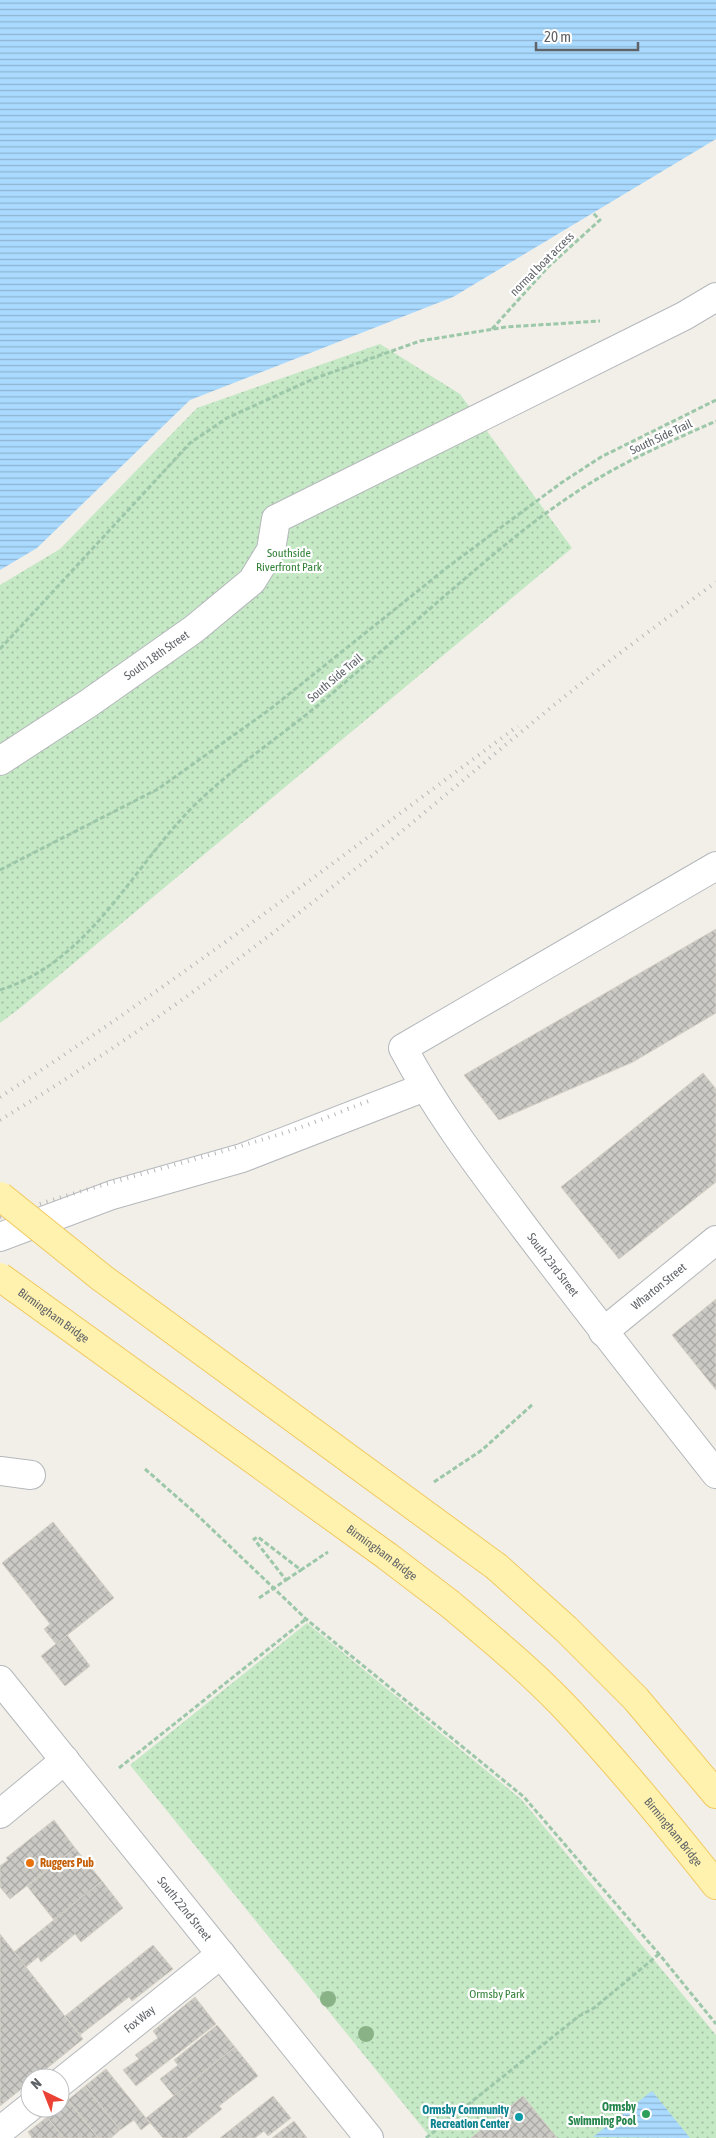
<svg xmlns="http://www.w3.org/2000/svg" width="716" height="2138" font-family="'Asap Condensed',sans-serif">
<defs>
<pattern id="park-dots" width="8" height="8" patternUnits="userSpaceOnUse" patternTransform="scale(1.25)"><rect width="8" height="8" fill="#c5e8c5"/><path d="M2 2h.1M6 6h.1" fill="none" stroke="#a3c0a4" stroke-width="1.8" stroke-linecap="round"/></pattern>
<pattern id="water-rules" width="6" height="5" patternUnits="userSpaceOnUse" patternTransform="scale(1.25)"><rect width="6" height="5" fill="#aadaff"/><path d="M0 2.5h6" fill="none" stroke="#8eb4d2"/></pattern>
<pattern id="building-cross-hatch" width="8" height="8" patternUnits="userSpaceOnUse" patternTransform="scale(1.25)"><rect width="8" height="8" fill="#cccac5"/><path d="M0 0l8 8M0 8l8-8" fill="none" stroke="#a9a8a4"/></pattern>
</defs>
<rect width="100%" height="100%" fill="#f1efe8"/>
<g fill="url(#park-dots)">
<path d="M380,344l80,50 112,154 -552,460 -20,15v-438l60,-36 137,-141z"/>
<path d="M307,1623l215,177 194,235v103h-285l-301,-373z"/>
</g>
<g fill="url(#water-rules)">
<path d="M0,0h716v139l-263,158 -263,103 -153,148 -37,22z"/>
<path d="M652,2091l38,47 -97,-1z"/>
</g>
<g fill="url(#building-cross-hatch)" stroke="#d6d1c6">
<path d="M716,929v84l-83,49 -134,58 -35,-45z"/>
<path d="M703,1073l13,16v93l-97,77 -58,-72z"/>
<path d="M716,1299v91l-44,-55z"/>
<path d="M53,1522l61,76 -58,46 -12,-15 6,-5 -48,-61z"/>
<path d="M67,1635l23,31 -25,20 -24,-30z"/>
<path d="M54,1820l21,28 -65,51 -10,-12v-21l8,-6 -2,-2z"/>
<path d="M75,1848l27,33 -48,39 -27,-34z"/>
<path d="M102,1881l21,27 -42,34 -6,-8 -34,28 -3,-5 -12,10 -12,-15z"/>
<path d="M0,1934l83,105 -48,39h-5v4l-30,24z"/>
<path d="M153,1945l20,24 -41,32 -3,-4 -49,38 -15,-19z"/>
<path d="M195,1997l21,27 -80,62 -13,-16 16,-11 -4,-4 23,-17 -5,-7z"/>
<path d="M217,2025l18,22 -61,49 -14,-17 18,-14 -4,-5z"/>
<path d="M235,2047l23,29 -39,30 3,3 -36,29h-23l-17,-20z"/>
<path d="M106,2069l44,54 -9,7 -7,-10 -14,10 -35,-44z"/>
<path d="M85,2086l35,44 -9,8h-13l-30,-38z"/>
<path d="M273,2096l18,22 -23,18 -4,-5 -9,7h-35z"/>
<path d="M523,2096l34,42h-86z"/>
<path d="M68,2100l30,38h-34l-17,-21z"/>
<path d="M47,2117l17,21h-32l-4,-6z"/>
<path d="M294,2121l13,17h-35z"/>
</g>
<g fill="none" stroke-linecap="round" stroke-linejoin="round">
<g stroke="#b5b8bc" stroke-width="30">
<g id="minor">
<path id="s1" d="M0,761l89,-58 105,-74 58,-48 19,-31 5,-31 408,-203 32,-19"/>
<path id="s2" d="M716,866l-313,182c35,66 80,124 124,183 62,82 125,162 189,243"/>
<path d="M0,1237l112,-42 130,-37 183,-71"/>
<path id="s3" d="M603,1332l113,-92"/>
<path d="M0,1471l31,4"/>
<path id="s4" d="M0,1680l369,458"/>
<path d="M0,1814l65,-54"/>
<path id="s5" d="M60,2083l161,-129"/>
<path d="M0,2131l30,-24"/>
</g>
</g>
<g stroke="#f2c960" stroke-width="30">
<g id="major">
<path d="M497,1567l69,62 70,70 80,95"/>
<path id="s6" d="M450,1604c38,32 76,63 111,99 55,58 105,119 155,182"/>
</g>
</g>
<g stroke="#9cc7a9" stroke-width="3" stroke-dasharray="5 2.5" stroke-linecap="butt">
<path d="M492,329l56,-62 52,-47 -7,-7"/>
<path d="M0,649l190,-206 37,-25 86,-39 107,-38 86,-14 94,-6"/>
<path d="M0,870l158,-81 111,-79 180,-144 112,-83 40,-26 115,-57"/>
<path d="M0,990c94,-30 135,-130 202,-192 40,-37 86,-67 127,-102 40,-34 80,-69 119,-103 40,-34 80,-69 124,-98 45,-31 95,-52 144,-74"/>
<path d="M145,1469l49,43 112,107 218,178 135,157 57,70"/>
<path d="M434,1482l48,-32 51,-46"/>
<path d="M286,1580l15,-10"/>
<path d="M259,1598l27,-18 -32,-41 4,-2 43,33 27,-18"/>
<path d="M119,1768l187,-149"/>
<path d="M426,2138l153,-122 15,-8 65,-54"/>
</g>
<use href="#minor" stroke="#fff" stroke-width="28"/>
<use href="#major" stroke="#fff2af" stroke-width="28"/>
<g stroke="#b6b7b8" stroke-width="4" stroke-dasharray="1 6" stroke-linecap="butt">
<path d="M0,1097c178,-115 347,-245 518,-371"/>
<path d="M0,1120c131,-79 255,-171 374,-266 69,-56 136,-114 205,-169 45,-36 91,-69 137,-103"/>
<path d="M0,1217c96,-33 196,-56 293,-87 26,-9 52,-20 78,-30"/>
</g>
<g stroke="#f2c960" stroke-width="30" stroke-linecap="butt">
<g id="major-bridge">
<path d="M0,1196l102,82 395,289"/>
<path id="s7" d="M0,1277l387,279 63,48"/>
</g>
</g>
<use href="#major-bridge" stroke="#fff2af" stroke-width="28"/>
</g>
<g fill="#89b387">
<circle cx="328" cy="1999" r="8"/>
<circle cx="366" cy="2034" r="8"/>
</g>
<circle fill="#e8710a" stroke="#fff" stroke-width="2" cx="30" cy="1863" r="5"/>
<circle fill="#2e9e5b" stroke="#fff" stroke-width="2" cx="646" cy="2114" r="5"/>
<circle fill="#0f9aa8" stroke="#fff" stroke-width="2" cx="519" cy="2117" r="5"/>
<g text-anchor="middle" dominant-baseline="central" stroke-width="4.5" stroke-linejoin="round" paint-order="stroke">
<g font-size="12" fill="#5f6368" stroke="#fff">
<text transform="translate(542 264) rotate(-45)">normal boat access</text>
<text transform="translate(661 437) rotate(-25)">South Side Trail</text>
<text stroke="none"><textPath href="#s1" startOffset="189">South 18th Street</textPath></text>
<text transform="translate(335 678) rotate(-40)">South Side Trail</text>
<text stroke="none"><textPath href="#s2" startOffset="626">South 23rd Street</textPath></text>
<text stroke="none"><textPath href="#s3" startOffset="72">Wharton Street</textPath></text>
<text stroke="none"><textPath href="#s7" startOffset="66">Birmingham Bridge</textPath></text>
<text stroke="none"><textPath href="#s7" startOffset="471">Birmingham Bridge</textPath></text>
<text stroke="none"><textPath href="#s6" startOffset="320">Birmingham Bridge</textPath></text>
<text stroke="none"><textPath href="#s4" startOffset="294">South 22nd Street</textPath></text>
<text stroke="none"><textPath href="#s5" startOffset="102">Fox Way</textPath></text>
</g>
<g font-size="12" fill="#348238" stroke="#fff">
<text x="289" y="553">Southside<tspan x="289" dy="14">Riverfront Park</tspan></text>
<text x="497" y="1994">Ormsby Park</text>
</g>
<g font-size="12" font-weight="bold" fill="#c56008" stroke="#fff" text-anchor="start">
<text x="40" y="1863">Ruggers Pub</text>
</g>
<g font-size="12" font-weight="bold" fill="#27864d" stroke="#fff" text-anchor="end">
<text x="636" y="2107">Ormsby<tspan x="636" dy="14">Swimming Pool</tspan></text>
</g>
<g font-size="12" font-weight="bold" fill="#0d838f" stroke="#fff" text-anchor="end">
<text x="509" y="2110">Ormsby Community<tspan x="509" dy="14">Recreation Center</tspan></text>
</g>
</g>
<g transform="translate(45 2093) rotate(317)"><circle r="24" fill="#ffffff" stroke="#bfc1c3"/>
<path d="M0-4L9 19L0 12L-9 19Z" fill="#ea4335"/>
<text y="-8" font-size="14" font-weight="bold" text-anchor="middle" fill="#5f6368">N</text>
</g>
<path d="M536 42v8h102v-8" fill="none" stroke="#5f6368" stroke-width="2.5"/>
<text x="544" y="42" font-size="15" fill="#5f6368" stroke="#ffffff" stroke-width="4" paint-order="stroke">20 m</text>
</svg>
